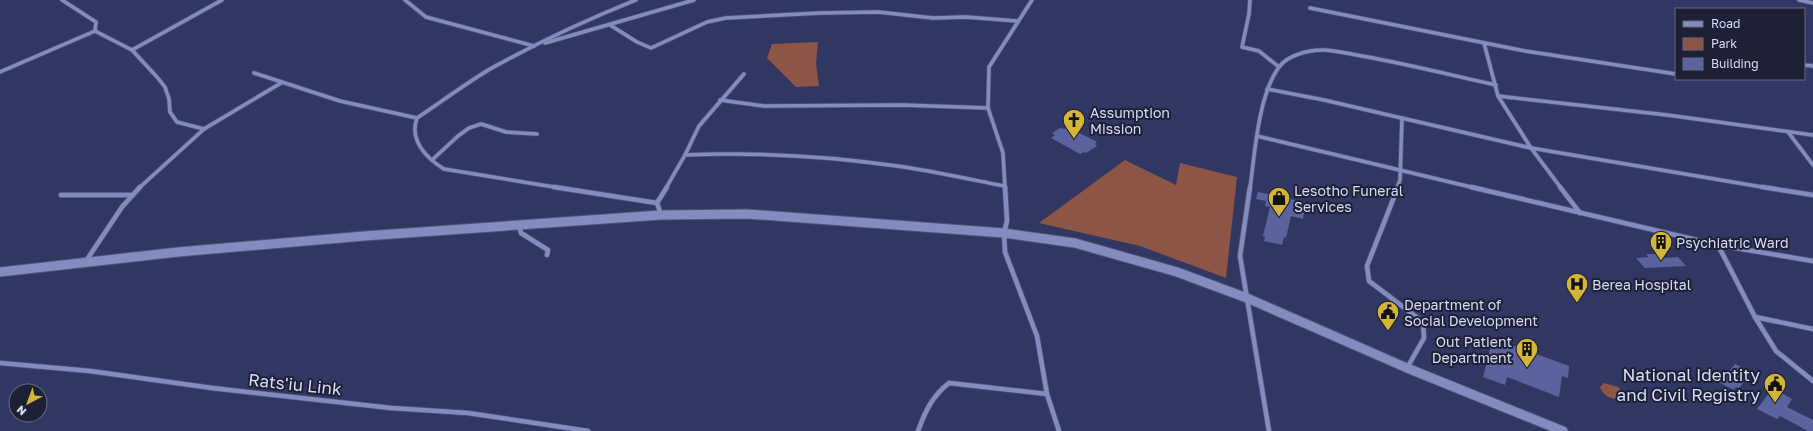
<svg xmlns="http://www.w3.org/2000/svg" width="1813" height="431" font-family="'Golos Text',sans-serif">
<rect width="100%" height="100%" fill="#313763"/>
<g fill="#8c5546">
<path d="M818,42l-2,21 3,23 -23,1 -29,-29 5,-14z"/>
<path d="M1125,160l51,25 4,-22 57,14 -11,101 -86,-32 -101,-23z"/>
<path d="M1604,383l14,4 5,6 -1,5c-9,3 -19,-2 -22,-11z"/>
</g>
<g fill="#5a639e">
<path d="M1068,127l29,15 -2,2 2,2 -11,7 -2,-1 -4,2 -29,-16 4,-3 -3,-2 8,-5 4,1z"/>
<path d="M1258,192l37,8 -1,4 11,3 -2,12 -12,-3 -5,22 -2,-1 -2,8 -18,-4 1,-4 -2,-1 7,-29 -5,-1 1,-5 -10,-2z"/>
<path d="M1646,254h15l3,4 14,-1 8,9 -41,2 -9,-10 13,-1z"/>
<path d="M1493,338l76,28 -1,12 -6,-2 -3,21 -52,-20 -2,8 -22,-8z"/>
<path d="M1735,364l13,6 -4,5 4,2 -9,11 -3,-1 -2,3 -14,-7z"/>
<path d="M1773,388l19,11 -5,8 26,13v11h-5l-28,-15 -3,3 -20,-10z"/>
</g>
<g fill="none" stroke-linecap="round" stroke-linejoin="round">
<g stroke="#4f5378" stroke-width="5">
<g id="minor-far1">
<path d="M405,0l21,17 108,29"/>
<path d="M1250,0l-1,14 -7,33 17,4 20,16"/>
<path d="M1799,0l14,3"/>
<path d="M1310,8l215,43 151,23"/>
<path d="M610,25l27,17 14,6 56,-26 19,-4 94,-5 58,-1 55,6 33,-1 51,4"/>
<path d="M95,31l37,19 25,27 8,10 4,12 1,13 7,10 27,7"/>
<path d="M545,43l149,-43"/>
<path d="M1484,43l14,53 33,52 30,40"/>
<path d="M132,50l90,-50"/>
<path d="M1804,65l9,1"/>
<path d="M0,72l95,-41 1,-9 -34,-22"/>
<path d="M254,73l86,28 77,17"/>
<path d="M1267,89l57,11 207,48 237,40"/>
<path d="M1498,96l169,19 146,20"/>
<path d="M720,100l44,6 139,-1 85,3"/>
<path d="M1788,132l25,33"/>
<path d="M1257,136l218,52"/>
<path d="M685,155c71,-3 141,1 212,11 36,5 71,13 107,20"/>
<path d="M432,160l26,-24 11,-8 12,-4 25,8 31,2"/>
<path d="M139,188l65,-59 77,-46"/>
<path d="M560,188l-116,-19c-18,-11 -35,-29 -27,-51 24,-16 48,-34 73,-49 47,-26 96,-49 146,-69"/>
<path d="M666,188l19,-33 14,-29 45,-52"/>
<path d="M1005,188l-2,-35 -15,-45 1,-41 43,-67"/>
<path d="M1250,188c5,-35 8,-92 29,-121 9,-12 29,-17 44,-17 12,0 26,4 39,6 45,8 89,19 134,29"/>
<path d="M1397,188l3,-8 2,-62"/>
</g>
</g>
<g stroke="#4f5378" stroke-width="6">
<g id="minor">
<path d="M554,187l103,16"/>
<path d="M1005,187l2,34 -3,12 1,19 32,84 10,58 12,37"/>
<path d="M1250,187l-10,69 29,175"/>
<path d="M1398,187l-31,79 2,15 54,41 1,16 -17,30"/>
<path d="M1471,187l247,58 95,16"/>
<path d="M1560,187l20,26"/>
<path d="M1762,187l51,8"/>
<path d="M61,195h71"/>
<path d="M661,215l-4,-12 10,-16"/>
<path d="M519,226l2,7 27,17 -1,5"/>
<path d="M1718,245l37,72 21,34 37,30"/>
<path d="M86,261l36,-54 18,-20"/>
<path d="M1755,317l58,12"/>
<path d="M0,363l90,8 122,17 179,20 77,5 120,18"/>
<path d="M918,431c7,-19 14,-35 31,-48l98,11"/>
</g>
</g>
<g stroke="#4f5378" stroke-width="11">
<path id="secondary" d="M0,272l178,-20 186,-16 297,-21 86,-1 257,19 71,10 102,29 70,26 160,70 156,63"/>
</g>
<use href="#minor-far1" stroke="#838cbe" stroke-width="3.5"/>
<use href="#minor" stroke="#838cbe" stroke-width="4.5"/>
<use href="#secondary" stroke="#838cbe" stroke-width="9"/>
</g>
<defs>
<g id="church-pin" transform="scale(1.15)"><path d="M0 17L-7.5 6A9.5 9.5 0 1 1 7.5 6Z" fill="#d3b635" stroke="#1e2135"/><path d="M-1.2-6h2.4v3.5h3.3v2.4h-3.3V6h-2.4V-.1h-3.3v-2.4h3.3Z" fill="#111"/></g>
<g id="shop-pin" transform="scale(1.15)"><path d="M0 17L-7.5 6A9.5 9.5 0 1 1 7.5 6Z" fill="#d3b635" stroke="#1e2135"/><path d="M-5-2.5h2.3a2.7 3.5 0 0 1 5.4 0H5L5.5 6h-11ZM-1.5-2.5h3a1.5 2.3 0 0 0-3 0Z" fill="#111"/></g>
<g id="building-pin" transform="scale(1.15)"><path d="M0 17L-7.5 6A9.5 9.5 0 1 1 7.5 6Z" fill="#d3b635" stroke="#1e2135"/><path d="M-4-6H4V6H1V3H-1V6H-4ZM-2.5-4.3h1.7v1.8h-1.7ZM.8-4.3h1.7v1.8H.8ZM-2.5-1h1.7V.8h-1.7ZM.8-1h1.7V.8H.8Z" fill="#111"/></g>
<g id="hospital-pin" transform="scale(1.15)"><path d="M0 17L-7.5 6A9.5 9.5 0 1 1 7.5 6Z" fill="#d3b635" stroke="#1e2135"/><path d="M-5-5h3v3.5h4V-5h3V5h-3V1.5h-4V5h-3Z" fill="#111"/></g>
<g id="civic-pin" transform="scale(1.15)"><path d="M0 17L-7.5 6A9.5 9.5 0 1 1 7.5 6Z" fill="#d3b635" stroke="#1e2135"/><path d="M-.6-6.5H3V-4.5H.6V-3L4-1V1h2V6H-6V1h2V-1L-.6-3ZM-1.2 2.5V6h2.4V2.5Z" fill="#111"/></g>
</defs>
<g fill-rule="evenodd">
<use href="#church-pin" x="1074" y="120"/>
<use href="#shop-pin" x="1279" y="198"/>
<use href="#building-pin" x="1661" y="242"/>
<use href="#hospital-pin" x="1577" y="284"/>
<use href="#civic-pin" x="1388" y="312"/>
<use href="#building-pin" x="1527" y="349"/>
<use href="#civic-pin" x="1775" y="384"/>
</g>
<g text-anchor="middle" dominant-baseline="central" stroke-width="4" stroke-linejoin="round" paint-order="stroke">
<g font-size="14" fill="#d7ddf9" stroke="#1e2135" text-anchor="start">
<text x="1090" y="112">Assumption<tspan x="1090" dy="16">Mission</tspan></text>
<text x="1294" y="190">Lesotho Funeral<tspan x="1294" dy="16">Services</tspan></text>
<text x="1676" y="242">Psychiatric Ward</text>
<text x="1592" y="284">Berea Hospital</text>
<text x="1404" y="304">Department of<tspan x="1404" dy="16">Social Development</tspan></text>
<text x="1512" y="341" text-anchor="end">Out Patient<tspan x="1512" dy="16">Department</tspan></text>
</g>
<g font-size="17" fill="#d7ddf9" stroke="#1e2135" text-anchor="end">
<text x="1760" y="374">National Identity<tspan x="1760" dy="20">and Civil Registry</tspan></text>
</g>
<g font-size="17" fill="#d7ddf9" stroke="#1e2135">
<text transform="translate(295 384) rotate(6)">Rats'iu Link</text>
</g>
</g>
<rect x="1675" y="8" width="130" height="72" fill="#1e2135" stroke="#686c83"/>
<rect x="1683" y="21" width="20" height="6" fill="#838cbe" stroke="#686c83"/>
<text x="1711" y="28" font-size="12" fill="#d7ddf9">Road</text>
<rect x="1683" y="38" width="20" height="12" fill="#8c5546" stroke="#686c83"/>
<text x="1711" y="48" font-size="12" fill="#d7ddf9">Park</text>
<rect x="1683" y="58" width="20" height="12" fill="#5a639e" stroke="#686c83"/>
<text x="1711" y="68" font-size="12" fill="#d7ddf9">Building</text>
<g transform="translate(28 403) rotate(221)"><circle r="19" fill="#1e2135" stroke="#686c83"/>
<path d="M0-3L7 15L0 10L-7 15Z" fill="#d3b635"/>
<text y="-6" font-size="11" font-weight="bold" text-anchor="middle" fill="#d7ddf9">N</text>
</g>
</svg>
